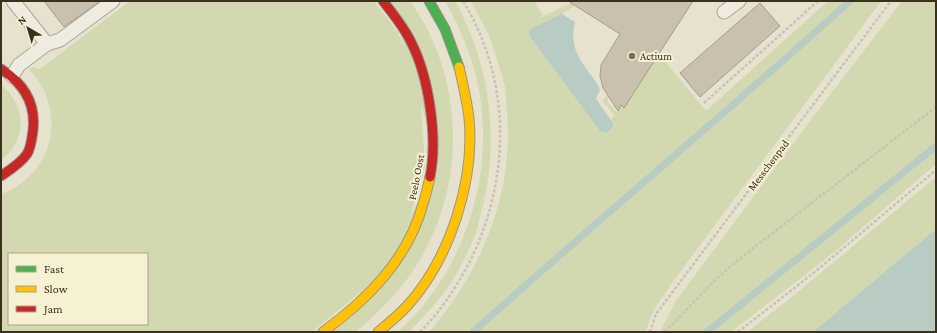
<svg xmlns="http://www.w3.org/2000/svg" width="937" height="333" font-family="'Crimson Pro',serif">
<rect width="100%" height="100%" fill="#e6e2ce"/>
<g fill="#d2d8af" fill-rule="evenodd">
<path d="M130,1h244l23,30 22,48 6,87 -20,68 -29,45 -64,53h-311v-138c40,-14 60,-56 46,-96 -3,-11 -10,-20 -18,-29l3,-2 8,2zM9,254h138v70h-138z"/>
<path d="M391,1h19c63,88 56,214 -16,294 -8,9 -30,32 -40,37 -6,1 -16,0 -21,0l18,-14 88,-152z"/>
<path d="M445,1h10c35,64 45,137 27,208 -3,9 -4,20 -8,29 -5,12 -11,24 -17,35 -12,22 -31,41 -48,59h-11c76,-69 106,-185 70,-282 -6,-17 -14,-33 -23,-49z"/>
<path d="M471,1h66l-2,3 8,11 -3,2v1l31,-15 4,2 -13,9 -30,14 -3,4 1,5 73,96 11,-7 -3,-7 4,-3 -12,-15 5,-7 1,3 -2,4 10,12 5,-8 2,3 35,-54 47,57 122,-110h54l-3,3 -207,279c-11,16 -22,30 -26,49h-217c52,-59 85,-139 78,-219 -1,-10 -1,-21 -3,-31 -5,-16 -10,-33 -16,-49 -5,-11 -12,-21 -17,-32z"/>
<path d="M902,1h34v163l-103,89 -102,79h-71l15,-30 138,-185z"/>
<path d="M1,85c26,19 26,56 0,75z"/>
<path d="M936,177v52l-123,103h-66l46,-36z"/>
</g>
<g fill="#b9ccc3">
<path d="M562,14l13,8c-5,23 2,34 15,52 4,5 8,10 10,16l-4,9 17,24v4l-6,6 -6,-1 -71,-95 -1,-5 3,-4z"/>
<path d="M936,229v103h-123z"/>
</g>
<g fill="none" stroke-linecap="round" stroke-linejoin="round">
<g stroke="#b9ccc3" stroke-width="7">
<path d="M473,332c125,-112 253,-219 377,-331"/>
<path d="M707,332l229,-186"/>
</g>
</g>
<g fill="#cac0ae" stroke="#a79d8d">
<path d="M44,1h56l-36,26z"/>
<path d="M568,1h125l-69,107 -3,-3 -3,6 -15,-23 -3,-12 1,-11 19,-31z"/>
<path d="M760,3l20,23 -80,71 -20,-24z"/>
</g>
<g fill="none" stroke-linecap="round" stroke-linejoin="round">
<g stroke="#aba697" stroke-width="15">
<g id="lane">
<path d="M724,12l15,-11"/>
<path d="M47,44l13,-4 53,-39"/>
<path d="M12,76l7,-11 28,-21 -34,-43"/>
</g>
</g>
<g stroke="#9b9686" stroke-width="11">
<path id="fast" d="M429,1l16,28 14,38"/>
</g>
<g stroke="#9b9686" stroke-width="11">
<g id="slow">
<path d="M323,332c45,-33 85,-73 100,-128 3,-9 5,-18 7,-27"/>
<path d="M378,332c10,-8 21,-17 30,-27 42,-47 67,-124 61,-187 -2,-17 -6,-34 -10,-51"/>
</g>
</g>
<g stroke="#9b9686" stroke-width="11">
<g id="jam">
<path d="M383,1c10,13 21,26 28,41 18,35 27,96 19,135"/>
<path d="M1,69c22,14 35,34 32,61 -1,8 -2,18 -6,24 -6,9 -17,16 -26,22"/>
</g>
</g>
<g stroke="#c7c3b7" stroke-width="2.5" stroke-dasharray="3 2" stroke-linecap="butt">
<path d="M704,103l114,-102"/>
<path d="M420,332c20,-20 36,-44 49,-69 42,-83 43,-182 -6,-262"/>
<path d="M650,332l6,-18 235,-313"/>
<path d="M665,332l50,-52 28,-24 193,-149"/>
<path d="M738,332l78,-61 120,-101"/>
</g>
<use href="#lane" stroke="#eeebe0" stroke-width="13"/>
<use href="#fast" stroke="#4caf50" stroke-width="9"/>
<use href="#slow" stroke="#ffc107" stroke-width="9"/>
<use href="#jam" stroke="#c62828" stroke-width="9"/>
</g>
<circle fill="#776e5c" stroke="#f7f1d3" stroke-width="1.5" cx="632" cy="56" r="4"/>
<g text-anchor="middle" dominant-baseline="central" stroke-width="4" stroke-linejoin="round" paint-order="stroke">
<g font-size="11" fill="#3b2f1e" stroke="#f7f1d3" text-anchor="start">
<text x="640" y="56">Actium</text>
</g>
<g font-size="11" fill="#3b2f1e" stroke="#f7f1d3">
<text transform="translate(768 165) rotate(-53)">Messchenpad</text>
<text transform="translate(416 177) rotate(-79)">Peelo Oost</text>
</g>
</g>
<rect width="937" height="333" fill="none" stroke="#3b2f1e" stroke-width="4"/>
<rect x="8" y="253" width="140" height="72" fill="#f7f1d3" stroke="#aca38b"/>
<rect x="16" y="266" width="20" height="6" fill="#4caf50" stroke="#aca38b"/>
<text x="44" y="273" font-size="12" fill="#3b2f1e">Fast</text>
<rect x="16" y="286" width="20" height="6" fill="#ffc107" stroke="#aca38b"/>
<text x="44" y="293" font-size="12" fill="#3b2f1e">Slow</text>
<rect x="16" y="306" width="20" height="6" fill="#c62828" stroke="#aca38b"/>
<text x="44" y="313" font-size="12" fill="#3b2f1e">Jam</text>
<g transform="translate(28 28) rotate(322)" stroke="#f7f1d3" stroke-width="3" paint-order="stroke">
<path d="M0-3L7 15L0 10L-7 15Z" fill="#3b2f1e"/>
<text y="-6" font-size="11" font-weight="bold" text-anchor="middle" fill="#3b2f1e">N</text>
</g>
</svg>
